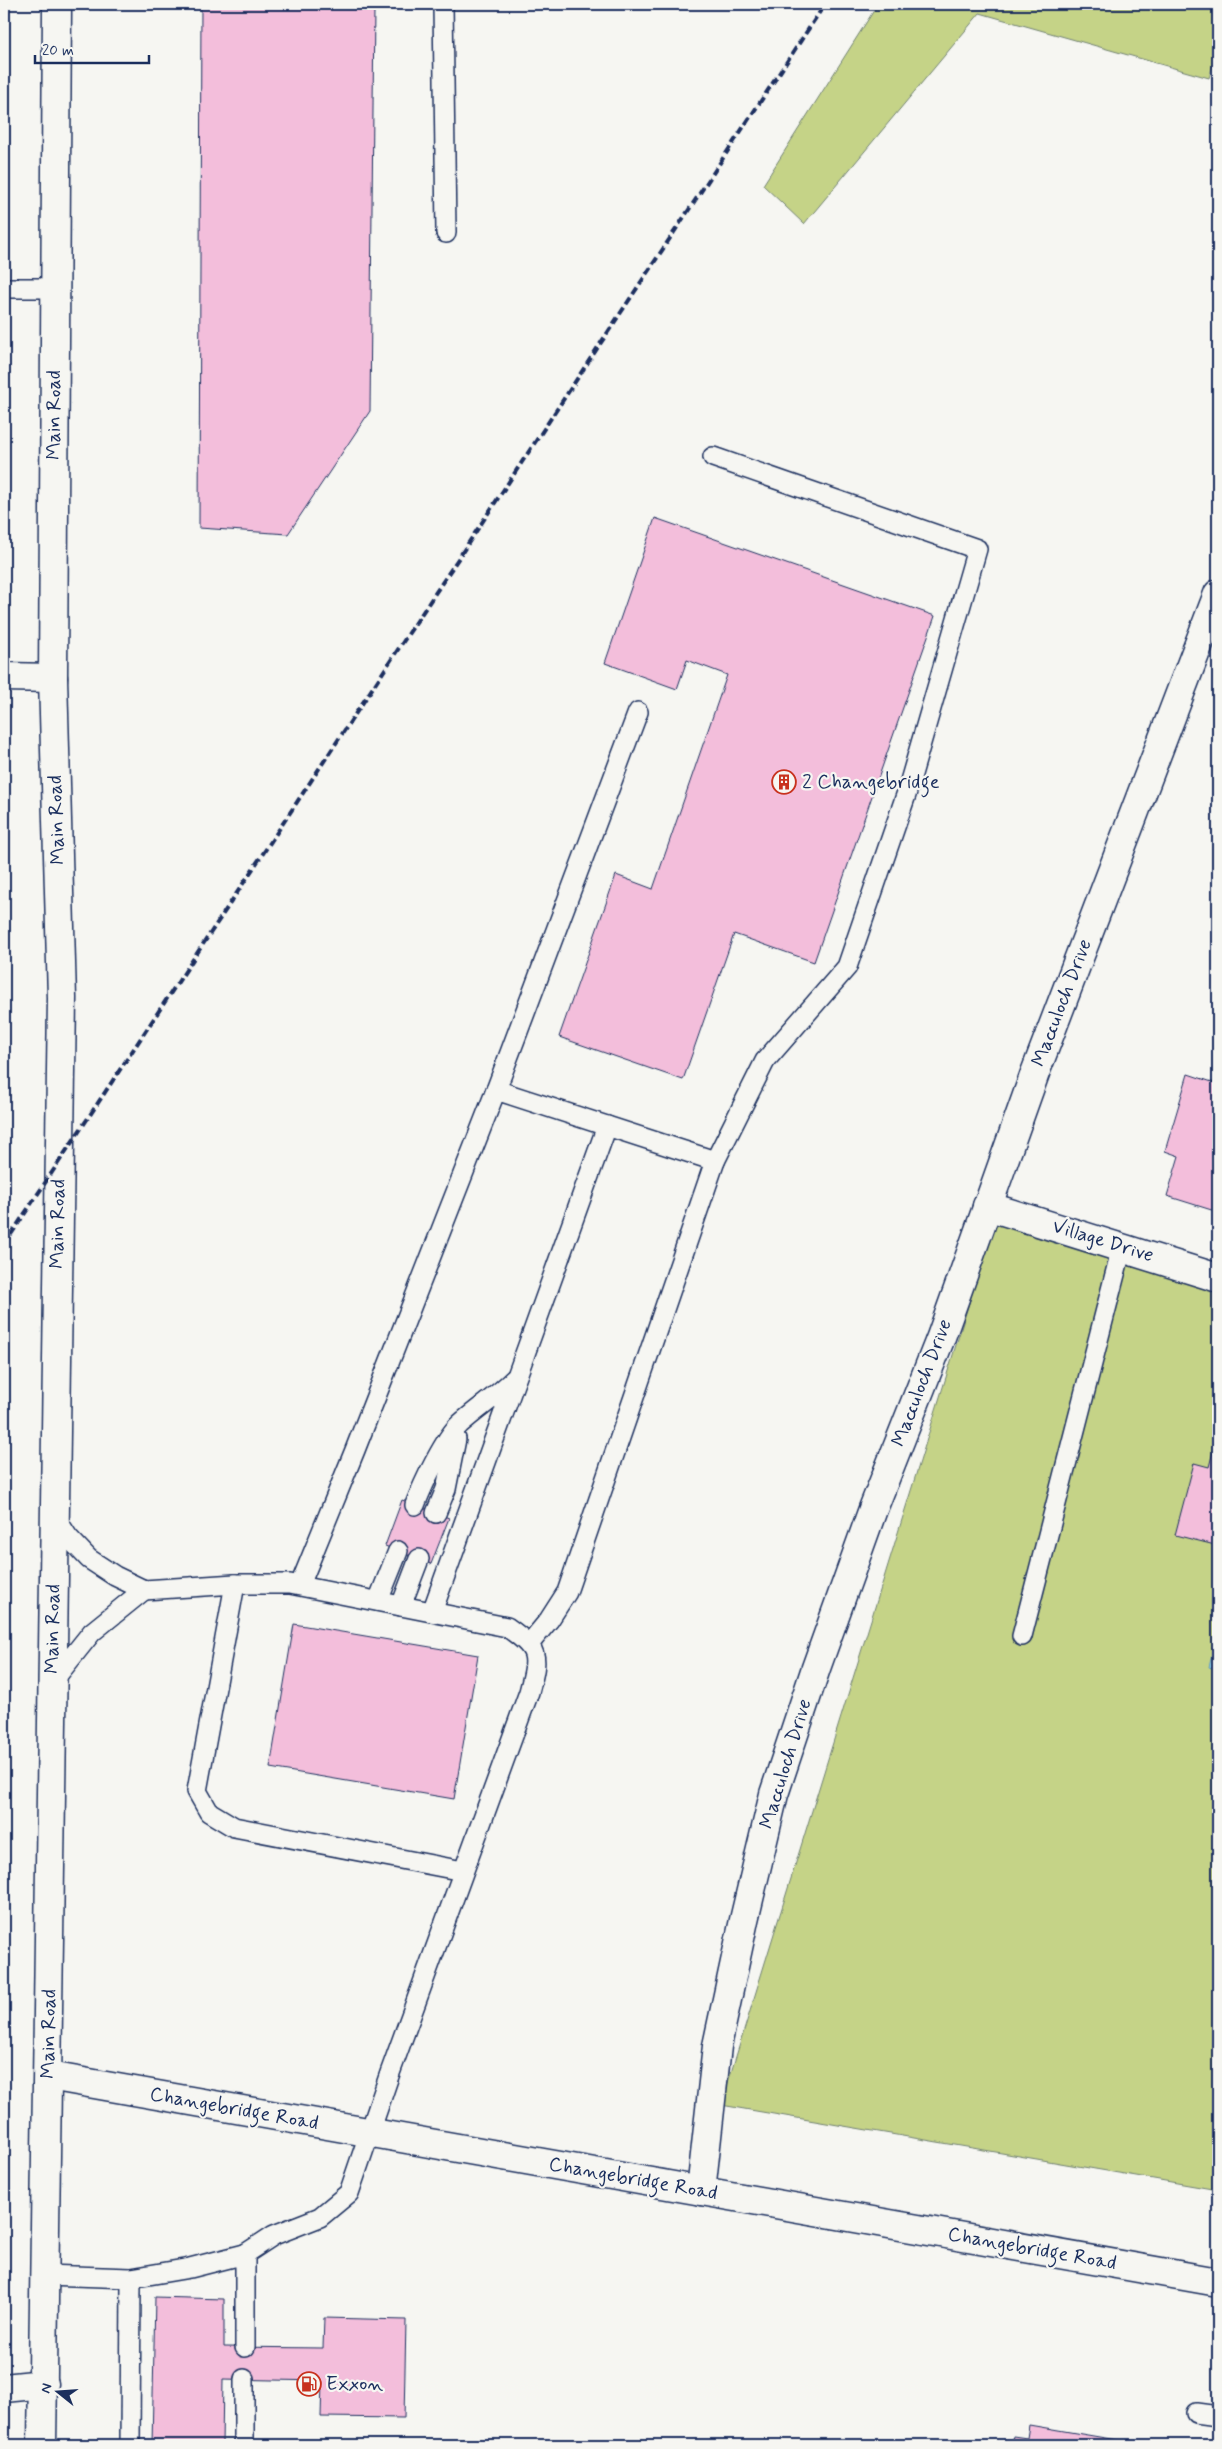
<svg xmlns="http://www.w3.org/2000/svg" width="1222" height="2449" font-family="Mynerve,sans-serif">
<rect width="100%" height="100%" fill="#f6f6f2"/>
<filter id="ink" filterUnits="userSpaceOnUse"><feTurbulence type="fractalNoise" baseFrequency=".02" numOctaves="2"/><feDisplacementMap in="SourceGraphic" scale="10" xChannelSelector="R" yChannelSelector="G"/><feConvolveMatrix kernelMatrix="1 2 1 2 8 2 1 2 1" color-interpolation-filters="sRGB"/></filter>
<g filter="url(#ink)">
<g fill="#c5d387" stroke="#708172">
<path d="M878,4h340v45l-9,29 -229,-65 -176,211 -41,-39z"/>
<path d="M999,1206l219,59v925l-497,-85z"/>
</g>
<path fill="#92dbf3" stroke="#6296b7" d="M1218,1631v39l-9,-3z"/>
<g fill="#f3bedb" stroke="#1b2f5e">
<path d="M201,4l173,3 -4,404 -82,123 -89,-6z"/>
<path d="M655,518l280,98 -121,346 -80,-28 -51,146 -124,-43 57,-162 37,14 74,-214 -40,-15 -10,29 -72,-26z"/>
<path d="M1188,1074l30,10v128l-51,-16 12,-40 -14,-5z"/>
<path d="M1218,1432v101l-3,12 -40,-10 19,-72 15,4z"/>
<path d="M402,1500l47,18 -18,46 -46,-18z"/>
<path d="M294,1624l184,31 -24,144 -184,-31z"/>
<path d="M155,2297l69,2v48l99,1 1,-30 82,2 -2,98 -83,-1 1,-36 -99,-2 -1,66h-70z"/>
<path d="M1029,2425l117,20h-135l2,-9 14,2z"/>
</g>
<g fill="none" stroke-linecap="round" stroke-linejoin="round">
<g stroke="#1b2f5e" stroke-width="22">
<g id="service">
<path d="M443,4l3,229"/>
<path d="M4,288h51"/>
<path d="M713,457l264,92 -71,246 -59,172 -82,94 -50,100"/>
<path d="M496,1090l142,-378"/>
<path d="M415,1505c8,-21 29,-66 45,-81 18,-16 37,-28 54,-45"/>
<path d="M436,1513l10,-24 10,-50"/>
<path d="M55,1517l13,20 21,22 26,17 29,14 91,-6h55l217,43c32,23 32,27 22,65l-139,381 -41,120 -29,24 -46,18 -29,19"/>
<path d="M235,1584l-38,207 12,21 25,15 229,44"/>
<path d="M300,1585l55,-135 141,-360 219,71 -148,431 -18,28 -19,23"/>
<path d="M378,1601l20,-50"/>
<path d="M401,1606l18,-47"/>
<path d="M432,1612l175,-486"/>
<path d="M1022,1636l100,-389"/>
<path d="M52,1682l40,-50 52,-42"/>
<path d="M45,2275l86,3 59,-10 55,-14v93"/>
<path d="M1196,2413l22,3"/>
<path d="M130,2445l1,-167"/>
<path d="M244,2445v-66"/>
</g>
</g>
<g stroke="#1b2f5e" stroke-width="31">
<g id="minor">
<path d="M4,677l49,1"/>
<path d="M987,1206l231,72"/>
<path d="M701,2191l16,-145 27,-126 30,-126 42,-126 57,-159 68,-172 94,-264 183,-479"/>
<path d="M4,2388l40,-4"/>
</g>
</g>
<g stroke="#1b2f5e" stroke-width="31">
<path id="secondary" d="M49,2076l1169,206"/>
</g>
<g stroke="#1b2f5e" stroke-width="31">
<path id="primary" d="M42,2445l20,-1447 -9,-320 4,-674"/>
</g>
<use href="#service" stroke="#f6f6f2" stroke-width="19"/>
<use href="#minor" stroke="#f6f6f2" stroke-width="28"/>
<use href="#secondary" stroke="#f6f6f2" stroke-width="28"/>
<use href="#primary" stroke="#f6f6f2" stroke-width="28"/>
<path stroke="#1b2f5e" stroke-width="4" stroke-dasharray="8 4" stroke-linecap="butt" d="M4,1245l821,-1241"/>
</g>
</g>
<defs>
<g id="building-ring" transform="scale(1.25)"><circle r="9.5" fill="#f6f6f2" stroke="#c8321e" stroke-width="1.5"/><path d="M-4-6H4V6H1V3H-1V6H-4ZM-2.5-4.3h1.7v1.8h-1.7ZM.8-4.3h1.7v1.8H.8ZM-2.5-1h1.7V.8h-1.7ZM.8-1h1.7V.8H.8Z" fill="#c8321e"/></g>
<g id="fuel-ring" transform="scale(1.25)"><circle r="9.5" fill="#f6f6f2" stroke="#c8321e" stroke-width="1.5"/><path d="M-5.5-6h7V0h2V4h1.3V-2.5L3-4.5l.8-.8L6-3V5H2.5V1h-1V6h-7ZM-4.2-4.7v3.2H.2V-4.7Z" fill="#c8321e"/></g>
</defs>
<g fill-rule="evenodd">
<use href="#building-ring" x="784" y="782"/>
<use href="#fuel-ring" x="309" y="2384"/>
</g>
<g text-anchor="middle" dominant-baseline="central" stroke-width="4.5" stroke-linejoin="round" paint-order="stroke">
<g font-size="20" fill="#1b2f5e" stroke="#f6f6f2">
<text transform="translate(54 415) rotate(-90)">Main Road</text>
<text transform="translate(57 820) rotate(-92)">Main Road</text>
<text transform="translate(1062 1003) rotate(-69)">Macculoch Drive</text>
<text transform="translate(58 1224) rotate(-89)">Main Road</text>
<text transform="translate(1103 1241) rotate(17)">Village Drive</text>
<text transform="translate(922 1383) rotate(-69)">Macculoch Drive</text>
<text transform="translate(53 1629) rotate(-89)">Main Road</text>
<text transform="translate(786 1764) rotate(-73)">Macculoch Drive</text>
<text transform="translate(49 2034) rotate(-89)">Main Road</text>
<text transform="translate(234 2109) rotate(10)">Changebridge Road</text>
<text transform="translate(633 2179) rotate(10)">Changebridge Road</text>
<text transform="translate(1032 2249) rotate(10)">Changebridge Road</text>
</g>
<g font-size="20" fill="#1b2f5e" stroke="#f6f6f2" text-anchor="start">
<text x="802" y="782">2 Changebridge</text>
<text x="326" y="2384">Exxon</text>
</g>
</g>
<rect width="1222" height="2449" fill="none" stroke="#f6f6f2" stroke-width="20"/>
<rect x="10" y="10" width="1202" height="2429" fill="none" stroke="#1b2f5e" stroke-width="2" filter="url(#ink)"/>
<g transform="translate(58 2392) rotate(287)" stroke="#f6f6f2" stroke-width="4" paint-order="stroke">
<path d="M0-4L9 19L0 12L-9 19Z" fill="#1b2f5e"/>
<text y="-8" font-size="14" font-weight="bold" text-anchor="middle" fill="#1b2f5e">N</text>
</g>
<path d="M35 55v8h114v-8" fill="none" stroke="#1b2f5e" stroke-width="2.5"/>
<text x="42" y="55" font-size="15" fill="#1b2f5e" stroke="#f6f6f2" stroke-width="4" paint-order="stroke">20 m</text>
</svg>
